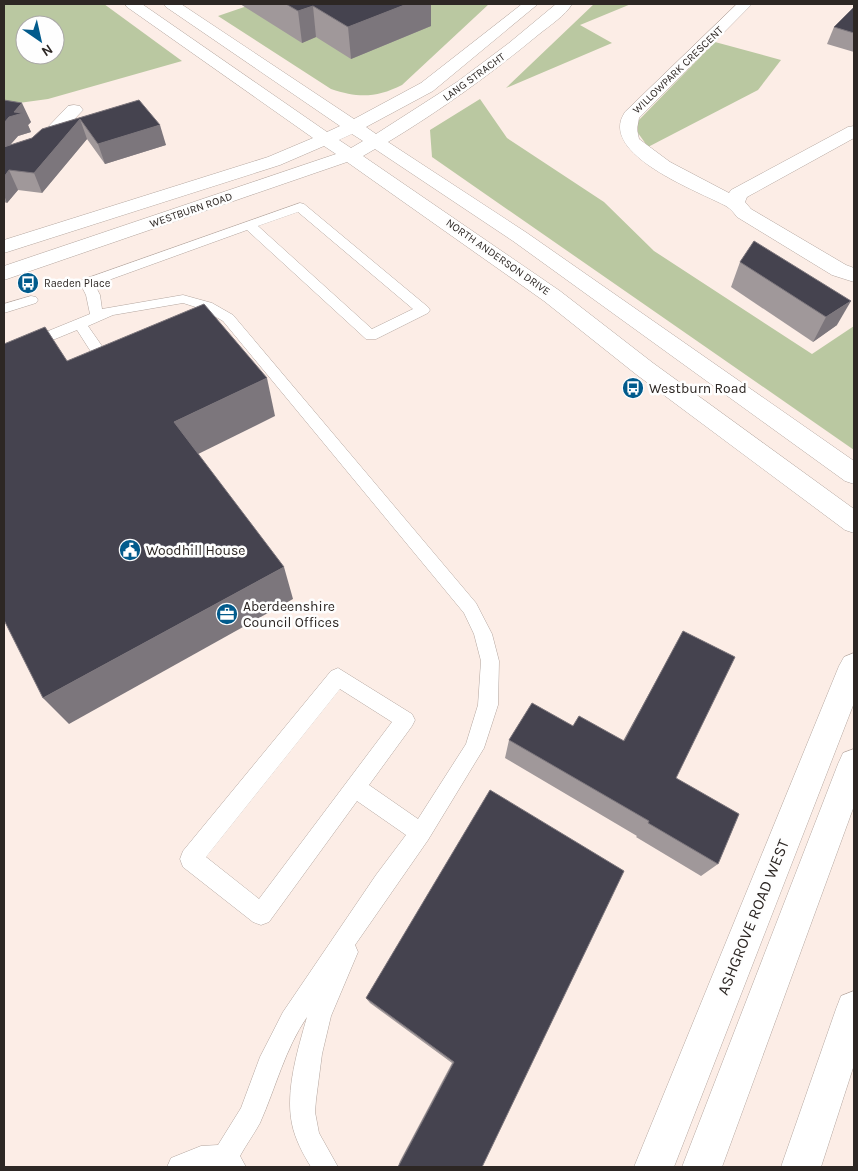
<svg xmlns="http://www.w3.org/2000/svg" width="858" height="1171" font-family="Karla,sans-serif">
<rect width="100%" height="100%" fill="#fcede6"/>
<g fill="#bac8a1" fill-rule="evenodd">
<path d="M4,4h100l78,57 -134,38 -44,6zM25,25h30v30h-30z"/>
<path d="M253,4l68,32 98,-32h70l-87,81c-26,13 -44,13 -71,4l-113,-73z"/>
<path d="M594,4h37l-51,21 32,18 -106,45z"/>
<path d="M715,42l66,18 -23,30 -110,57 -10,-14v-12z"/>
<path d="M480,99l27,39 97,64 50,49 158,103 42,-28v124l-422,-293 -2,-27z"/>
</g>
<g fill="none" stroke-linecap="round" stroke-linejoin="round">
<g stroke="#b4a69f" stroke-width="1">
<g id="lane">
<path d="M300,203l4,1 124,103 2,3 -2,3 -52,26h-10l-119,-109 -152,55 5,10 2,14 81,-14 29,8 21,12 243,288 16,31 7,27 -1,44 -14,43 -56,92 -73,105 3,7 -27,64 -9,38 -6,46 -1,12 4,21 19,34h-27c-8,-13 -16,-28 -19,-43 -7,-34 6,-75 15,-107 -22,32 -31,70 -47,106 -6,11 -14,22 -20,33l6,11h-79l4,-9 30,-12 17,-1 23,-37 19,-51 23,-45 93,-137 30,-40 -49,-34 -88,121 -8,3 -8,-3 -70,-55 -3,-8 3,-8 148,-180 7,-3 74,46 3,6 -3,6 -43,59 49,34 48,-75 12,-39 3,-44 -7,-27 -10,-21 -241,-292 -21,-12 -19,-6 -70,12 -25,11 23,33 5,5 -2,4 -7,2 -5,-1 -25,-39 -73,30v-11l86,-35 -4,-19 -6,-12 2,-3zM298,212l115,97 -41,20 -114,-103zM340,689l52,33 -133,177 -53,-42z"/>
<path d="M31,296l5,1 2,3 -2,3 -32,10v-9z"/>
</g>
</g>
<g stroke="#b4a69f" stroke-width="1">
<g id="street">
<path d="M737,4h15l-113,114 -2,11 2,10 31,23 59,31 2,-3 117,-63 6,-1v12l-107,59 -2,5 6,7 95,56 8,3v14l-22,-7 -95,-58c-3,-4 -6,-8 -11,-11 -26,-14 -130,-52 -101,-94z"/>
<path d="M74,105l6,1 3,4 -43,46 -36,11v-11l24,-8 40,-42z"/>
<path d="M854,991v74l-33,102h-40l55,-158 5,-13z"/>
</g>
</g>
<g stroke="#b4a69f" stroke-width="1">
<g id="secondary">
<path d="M854,653v50l-180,464h-40l205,-501 5,-9z"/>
<path d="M854,749v57l-132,361h-40l156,-403 5,-11z"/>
</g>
</g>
<g stroke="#b4a69f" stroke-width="1">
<path id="primary" d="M125,4h17l185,128 13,-6 -174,-119 -2,-3h17l173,115 67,-36 101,-79h16l-105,87 -67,36 10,7 81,-52 52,-39 47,-39h16c-6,11 -23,22 -34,31 -47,39 -97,75 -150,107l139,91 327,228v23l-9,-3 -332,-240 -138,-92 -12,7 197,135 93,72 201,146v24l-9,-3 -208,-155 -93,-74 -197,-139 -343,118v-14l332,-112 -12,-8 -44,19 -276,88v-13l264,-83 45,-19 -186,-131zM352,134l11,7 -12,7 -12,-8z"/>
</g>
<use href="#lane" fill="#fff" fill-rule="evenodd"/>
<use href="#street" fill="#fff" fill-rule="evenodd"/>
<use href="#secondary" fill="#fff" fill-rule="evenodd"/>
<use href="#primary" fill="#fff" fill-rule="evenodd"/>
</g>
<g fill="#a0989a">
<path d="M240,4h191v22l-80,33 -35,-22 -14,6z"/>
<path d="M854,7v45l-27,-8 7,-17z"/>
<path d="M4,100l27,22 -3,3 3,7 -13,4 -8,9 22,-7 10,-9 97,-29 27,45 -61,19 -18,-25 -45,54 -24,-3 -11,13 -3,-1z"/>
<path d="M754,241l83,84 -24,17 -82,-55 9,-25z"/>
<path d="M671,654l5,124 42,86 -17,12 -65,-39 1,-1 -132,-78 4,-18 64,-14 50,15z"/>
<path d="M624,871l-226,296 2,-6 52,-98 -82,-60 -4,-5z"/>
</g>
<g fill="#7c767c">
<path d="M407,4h24v22l-80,33 -3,-32z"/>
<path d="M313,6l3,31 -14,6 -4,-32z"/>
<path d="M22,103l9,19 -3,3 3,7 -13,4 -14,16v-29z"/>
<path d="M80,119l7,20 -45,54 -8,-20z"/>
<path d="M160,125l6,20 -61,19 -7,-20z"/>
<path d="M9,170l9,20 -11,13 -3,-8v-18z"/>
<path d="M851,301l-14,24 -24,17 13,-25z"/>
<path d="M267,378l8,38 -87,43 -14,-37z"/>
<path d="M284,567l9,32 -224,125 -26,-26z"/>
</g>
<g fill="#45434f" stroke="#7c767c">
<path d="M286,4h121l-59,23 -35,-21 -15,5z"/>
<path d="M854,7v26l-20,-6z"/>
<path d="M4,100l18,3 -8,9 9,1 -14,4 -5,6z"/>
<path d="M139,100l21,25 -62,19 -18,-25 -46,54 -25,-3 -5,7v-30l28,-9 10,-9z"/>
<path d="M754,241l97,60 -25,16 -86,-55z"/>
<path d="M204,304l63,74 -93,44 110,145 -241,131 -39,-78v-276l41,-17 22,34z"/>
<path d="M683,631l52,26 -59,121 63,36 -21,50 -70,-41 1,-2 -140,-81 23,-37 41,23 6,-10 45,25z"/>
<path d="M490,790l134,81 -142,296h-84l56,-105 -88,-64z"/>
</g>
<defs>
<g id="bus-disc" transform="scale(1.125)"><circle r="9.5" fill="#025b8c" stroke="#fefefe"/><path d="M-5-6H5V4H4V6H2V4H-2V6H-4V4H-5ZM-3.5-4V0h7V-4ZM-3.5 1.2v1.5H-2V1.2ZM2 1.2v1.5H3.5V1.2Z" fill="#fff"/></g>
<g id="civic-disc" transform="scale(1.125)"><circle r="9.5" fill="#025b8c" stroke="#fefefe"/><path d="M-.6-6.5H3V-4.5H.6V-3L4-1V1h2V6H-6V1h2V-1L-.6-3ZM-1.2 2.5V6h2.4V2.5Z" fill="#fff"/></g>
<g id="office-disc" transform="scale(1.125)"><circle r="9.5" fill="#025b8c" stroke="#fefefe"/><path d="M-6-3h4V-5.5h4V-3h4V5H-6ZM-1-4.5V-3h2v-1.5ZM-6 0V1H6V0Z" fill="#fff"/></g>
</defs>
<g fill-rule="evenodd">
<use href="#bus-disc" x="28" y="283"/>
<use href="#bus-disc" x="633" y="388"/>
<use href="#civic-disc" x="130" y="550"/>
<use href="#office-disc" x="227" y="614"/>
</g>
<g text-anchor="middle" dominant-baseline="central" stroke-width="5" stroke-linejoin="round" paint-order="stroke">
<g font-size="11" fill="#2d2724" stroke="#fefefe">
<text transform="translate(678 70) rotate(-44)">WILLOWPARK CRESCENT</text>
<text transform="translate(474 77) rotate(-36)">LANG STRACHT</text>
<text transform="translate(191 210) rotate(-19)">WESTBURN ROAD</text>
<text transform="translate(498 257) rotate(35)">NORTH ANDERSON DRIVE</text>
</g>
<g font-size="11" fill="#2d2724" stroke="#fefefe" text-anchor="start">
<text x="44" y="283">Raeden Place</text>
</g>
<g font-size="14" fill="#2d2724" stroke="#fefefe" text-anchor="start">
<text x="649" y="388">Westburn Road</text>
<text x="146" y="550">Woodhill House</text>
<text x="243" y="606">Aberdeenshire<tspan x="243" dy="16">Council Offices</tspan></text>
</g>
<g font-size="16" fill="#2d2724" stroke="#fefefe">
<text transform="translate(753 917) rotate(-68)">ASHGROVE ROAD WEST</text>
</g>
</g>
<rect width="858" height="1171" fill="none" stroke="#2d2724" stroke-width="10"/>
<g transform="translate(40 40) rotate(146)"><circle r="24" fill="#fefefe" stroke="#aaa8a7"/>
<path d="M0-4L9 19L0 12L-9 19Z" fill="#025b8c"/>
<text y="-8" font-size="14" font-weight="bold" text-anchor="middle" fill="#2d2724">N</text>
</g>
</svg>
